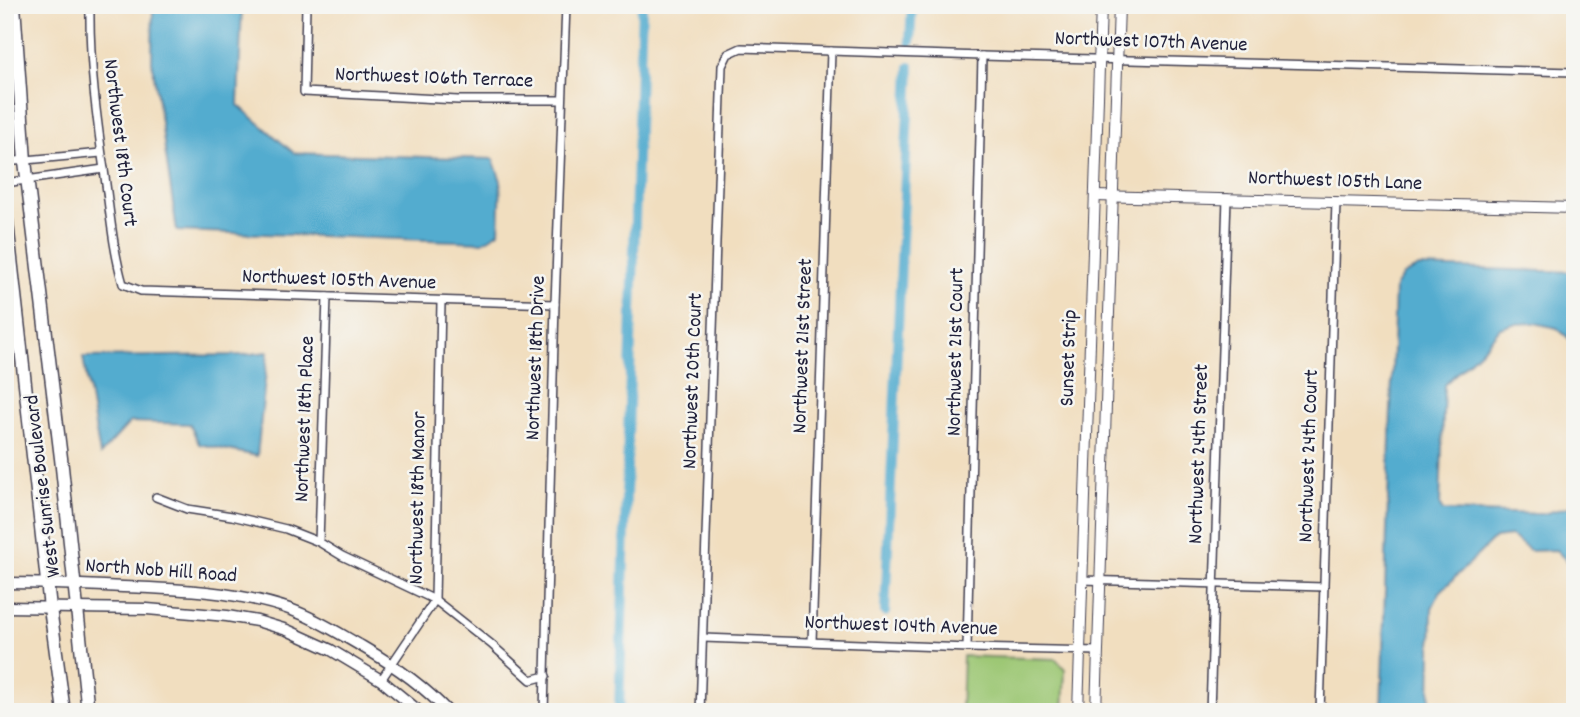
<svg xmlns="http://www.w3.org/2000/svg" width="1580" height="717" font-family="Dekko,sans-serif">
<rect width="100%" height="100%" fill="#f6f6f2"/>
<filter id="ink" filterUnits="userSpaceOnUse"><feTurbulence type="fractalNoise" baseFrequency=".0143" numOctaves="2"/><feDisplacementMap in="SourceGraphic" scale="14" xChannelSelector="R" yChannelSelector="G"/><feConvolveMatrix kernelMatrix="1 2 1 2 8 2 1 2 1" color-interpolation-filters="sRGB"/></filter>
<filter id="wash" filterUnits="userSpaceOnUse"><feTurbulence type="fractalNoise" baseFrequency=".00686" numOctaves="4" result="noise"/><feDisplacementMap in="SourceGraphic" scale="28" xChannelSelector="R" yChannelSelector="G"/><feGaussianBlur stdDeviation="1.57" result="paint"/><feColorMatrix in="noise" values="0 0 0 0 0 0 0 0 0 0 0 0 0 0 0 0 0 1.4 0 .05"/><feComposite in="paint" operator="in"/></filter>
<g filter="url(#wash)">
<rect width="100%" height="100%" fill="#f1debf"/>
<path fill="#9dc774" stroke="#607458" stroke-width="2" d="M963,656l93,3 9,10 -2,43h-102z"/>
<g fill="#52accf" stroke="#3a6785" stroke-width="2">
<path d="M153,5h89l-4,100 56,48 199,6 8,22 -2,51 -16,10 -306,-11 -25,-170z"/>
<path d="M1419,267l156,5v72l-18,-16 -22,-5 -22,1 -13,4 -14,17 -42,40 -4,121 3,5 100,3 32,-9v64l-19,-19 -25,1 -20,-15 -16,2 -55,54 -8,16 -2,93 3,8 4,3h-56l14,-425 8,-12z"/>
<path d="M268,352l-11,104 -58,-12 -9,-20 -60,-2 -30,33 -17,-98 160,-2z"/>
</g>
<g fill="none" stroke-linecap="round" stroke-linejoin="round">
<g stroke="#52accf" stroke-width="10">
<path d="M910,42l2,-37"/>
<path d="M885,612l25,-545"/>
<path d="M619,712l23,-707"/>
</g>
</g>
</g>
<g filter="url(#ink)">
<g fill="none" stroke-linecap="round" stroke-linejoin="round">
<g stroke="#413e4f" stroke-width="10">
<g id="minor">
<path d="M90,5c-1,58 7,115 15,172 5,36 8,72 18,107l18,7 414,13"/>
<path d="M306,5l-2,87 154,8h104"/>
<path d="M5,162l96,-9"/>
<path d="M5,183l99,-14"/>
<path d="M156,497l31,12 45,7 54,13 33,13 23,14 93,44 56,44 40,36 15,-4"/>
<path d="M319,542l8,-245"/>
<path d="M1082,580l242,7"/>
<path d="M703,638l266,10 129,3"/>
<path d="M812,642l19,-591"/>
<path d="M967,648l15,-592"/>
<path d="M381,680l54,-80 6,-298"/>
<path d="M544,712l11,-408 11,-299"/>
<path d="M700,712l22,-646 6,-12 13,-6 241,8 593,16"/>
<path d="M1210,712l17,-514"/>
<path d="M1320,712l16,-511"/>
</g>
</g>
<g stroke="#413e4f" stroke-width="12">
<g id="tertiary">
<path d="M1095,196l480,12"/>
<path d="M1078,712l23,-707"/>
<path d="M1096,712l23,-707"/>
</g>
</g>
<g stroke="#413e4f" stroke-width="13">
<g id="secondary">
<path d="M5,583c40,0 79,2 118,4 57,2 115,4 169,23 25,9 48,24 71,37 31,18 61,39 85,65"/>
<path d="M5,607l142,2 80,7 30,5 30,9 44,20 50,30 39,32"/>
</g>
</g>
<g stroke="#413e4f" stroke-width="15">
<g id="trunk">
<path d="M14,5l11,156 36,297 27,254"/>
<path d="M5,205l45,403 14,104"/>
</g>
</g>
<use href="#minor" stroke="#fff" stroke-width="7"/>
<use href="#tertiary" stroke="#fff" stroke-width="10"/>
<use href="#secondary" stroke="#fff" stroke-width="10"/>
<use href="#trunk" stroke="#fff" stroke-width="12"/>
</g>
</g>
<g text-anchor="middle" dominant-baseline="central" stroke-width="5" stroke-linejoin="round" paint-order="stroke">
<g font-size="21" fill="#22223b" stroke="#f6f6f2">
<text transform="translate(1151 43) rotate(2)">Northwest 107th Avenue</text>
<text transform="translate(434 79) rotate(2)">Northwest 106th Terrace</text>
<text transform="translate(119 143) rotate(83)">Northwest 18th Court</text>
<text transform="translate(1335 182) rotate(2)">Northwest 105th Lane</text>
<text transform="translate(339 281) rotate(2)">Northwest 105th Avenue</text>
<text transform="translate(804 346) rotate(-88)">Northwest 21st Street</text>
<text transform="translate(957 352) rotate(-89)">Northwest 21st Court</text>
<text transform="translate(537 358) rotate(-88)">Northwest 18th Drive</text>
<text transform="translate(1070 358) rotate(-88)">Sunset Strip</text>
<text transform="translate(694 381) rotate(-88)">Northwest 20th Court</text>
<text transform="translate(306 419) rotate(-88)">Northwest 18th Place</text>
<text transform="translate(1200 454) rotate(-88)">Northwest 24th Street</text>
<text transform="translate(1310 456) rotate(-88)">Northwest 24th Court</text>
<text transform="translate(44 486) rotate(-97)">West Sunrise Boulevard</text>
<text transform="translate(419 498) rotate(-89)">Northwest 18th Manor</text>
<text transform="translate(161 572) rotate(4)">North Nob Hill Road</text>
<text transform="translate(901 627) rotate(2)">Northwest 104th Avenue</text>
</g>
</g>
<rect width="1580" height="717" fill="none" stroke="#f6f6f2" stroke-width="28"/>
</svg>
